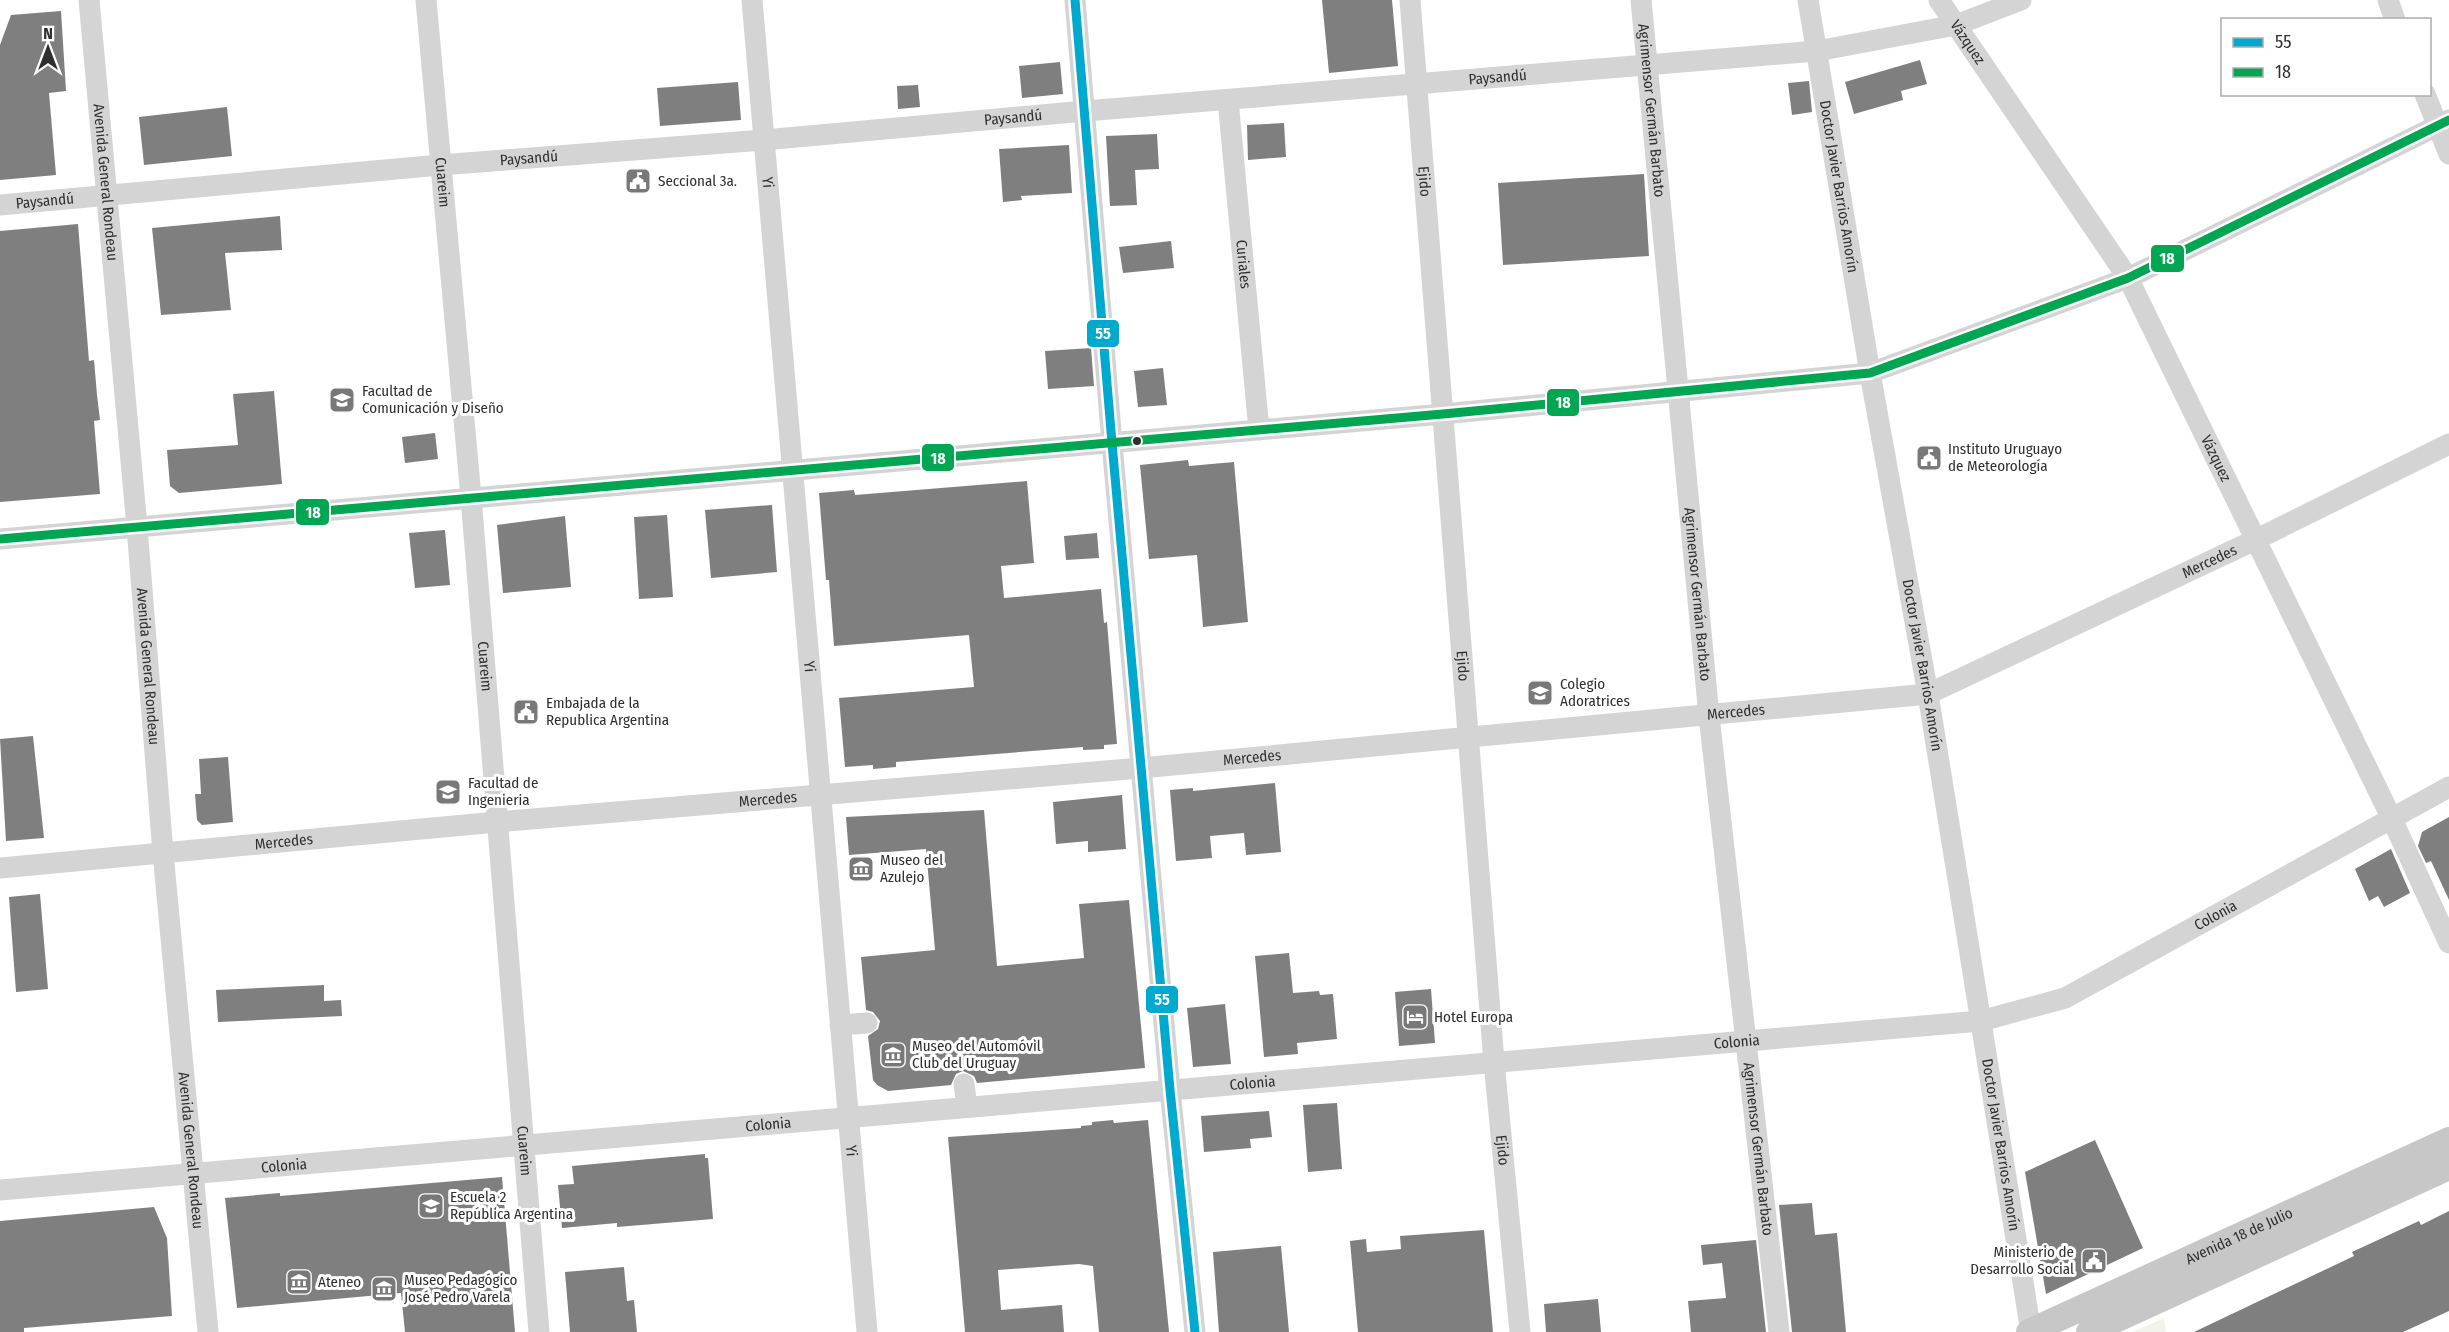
<svg xmlns="http://www.w3.org/2000/svg" width="2449" height="1332" font-family="'Fira Sans Condensed',sans-serif">
<rect width="100%" height="100%" fill="#fff"/>
<path fill="#f2f4ec" d="M2164,1318l2,14h-33z"/>
<g fill="#7f7f7f">
<path d="M1322,0h70l6,66 -69,7z"/>
<path d="M61,11l5,80 -17,2 7,82 -56,5v-135l11,-30z"/>
<path d="M1920,60l7,24 -26,7 2,9 -49,14 -9,-32z"/>
<path d="M1060,62l3,32 -41,4 -3,-32z"/>
<path d="M1809,81l3,31 -20,3 -4,-32z"/>
<path d="M738,82l3,38 -81,6 -3,-38z"/>
<path d="M918,85l2,22 -22,2 -1,-23z"/>
<path d="M227,107l5,49 -88,9 -5,-48z"/>
<path d="M1284,123l2,34 -38,3 -1,-35z"/>
<path d="M1157,134l2,35 -24,1 2,35 -27,1 -4,-70z"/>
<path d="M1069,145l3,48 -51,3 1,4 -19,2 -4,-53z"/>
<path d="M1644,174l5,82 -146,9 -5,-82z"/>
<path d="M280,216l2,34 -57,3 6,57 -70,5 -9,-87z"/>
<path d="M78,224l11,137 5,-1 3,35 3,25 -6,1 6,73 -100,8v-271z"/>
<path d="M1171,241l3,27 -51,5 -4,-26z"/>
<path d="M1091,348l3,38 -46,3 -3,-38z"/>
<path d="M1163,368l4,37 -29,2 -4,-36z"/>
<path d="M274,391l8,93 -103,9 -9,-7 -3,-36 71,-5 -5,-51z"/>
<path d="M435,433l3,26 -33,4 -3,-26z"/>
<path d="M1188,460l1,6 45,-4 14,160 -45,5 -6,-72 -48,4 -9,-94z"/>
<path d="M1027,481l7,82 -33,3 3,32 97,-9 3,34 3,-1 10,122 -13,1v4l-21,1v-3l-187,15v5l-23,2v-4l-28,2 -6,-69 135,-11 -5,-52 -135,11 -5,-66h-3l-7,-87 35,-3 1,5z"/>
<path d="M772,505l5,67 -66,6 -6,-68z"/>
<path d="M667,515l6,82 -34,2 -5,-82z"/>
<path d="M565,516l6,71 -68,6 -6,-68z"/>
<path d="M445,530l5,55 -35,3 -6,-55z"/>
<path d="M1097,533l2,25 -33,2 -2,-24z"/>
<path d="M33,736l11,102 -38,3 -6,-102z"/>
<path d="M228,757l5,65 -31,3 -5,-5 -2,-26h6l-2,-35z"/>
<path d="M1275,783l6,69 -35,3 -2,-22 -34,3 2,22 -36,3 -6,-71 23,-2v3z"/>
<path d="M1122,795l4,54 -38,3v-11l-32,3 -3,-42z"/>
<path d="M984,810l13,156 87,-8 -5,-54 50,-4 16,168 -168,15 -3,-7 -11,-5 -7,3 -5,11 -63,6 -11,-6 -4,-5 -5,-44 10,-7 2,-8 -7,-9 -7,-2 -5,-53 74,-7 -9,-101 -77,6 -3,-38z"/>
<path d="M2449,817v83l-18,-39 -5,2 -8,-17 4,-14z"/>
<path d="M2391,849l19,44 -26,14 -6,-11 -9,5 -14,-32z"/>
<path d="M40,894l8,95 -32,3 -7,-95z"/>
<path d="M1289,953l4,40 26,-2 1,4 13,-1 4,45 -40,4 1,11 -34,3 -9,-101z"/>
<path d="M324,985v16l17,-1 1,16 -124,6 -2,-32z"/>
<path d="M1431,989l4,54 -36,3 -4,-54z"/>
<path d="M1225,1004l6,60 -38,3 -6,-59z"/>
<path d="M1337,1103l5,66 -34,3 -5,-67z"/>
<path d="M1269,1111l3,26 -22,2 1,9 -47,4 -3,-36z"/>
<path d="M1113,1120l1,3 34,-3 21,212h-70l-6,-66 -14,-2 -81,6 3,40 61,-5 2,27h-99l-17,-195 133,-9v-2l11,-1v-3z"/>
<path d="M2095,1140l48,108 -97,46 -21,-122z"/>
<path d="M705,1154v4h3l5,61 -96,8v-4l-55,5 -4,-43 16,-1 -2,-18z"/>
<path d="M502,1177l13,155h-110l-4,-39 -164,15 -12,-110 55,-5v3z"/>
<path d="M1812,1203l3,32 22,-2 9,99h-54l-13,-127z"/>
<path d="M154,1207l13,31 5,78 -148,12v4h-24v-111z"/>
<path d="M2449,1211v100l-46,21h-209l160,-76 -2,-4 67,-31 2,4z"/>
<path d="M1484,1230l9,102h-135l-8,-91 16,-2 1,13 34,-3 -1,-13z"/>
<path d="M1756,1240l10,92h-75l-3,-31 38,-3 -4,-35 -19,2 -2,-20z"/>
<path d="M1281,1246l8,86h-70l-6,-80z"/>
<path d="M624,1267l3,34 7,-1 3,32h-67l-5,-60z"/>
<path d="M1598,1299l3,33h-55l-2,-28z"/>
</g>
<g fill="none" stroke-linecap="round" stroke-linejoin="round">
<g stroke="#d4d4d4" stroke-width="21">
<path id="s1" d="M89,0l48,527 26,326 45,479"/>
<path id="s2" d="M426,0l45,497 68,835"/>
<path id="s3" d="M752,0l115,1332"/>
<path d="M1075,0l37,443 58,647 25,242"/>
<path id="s4" d="M1410,0l84,1062 26,270"/>
<path id="s5" d="M1641,0l68,716 70,616"/>
<path id="s6" d="M1808,0l62,373 58,321 103,638"/>
<path id="s7" d="M1939,0l189,278 263,539 58,126"/>
<path d="M2388,0l7,20"/>
<path d="M2425,94l24,60"/>
<path id="s8" d="M1228,100l31,330"/>
<path id="s9" d="M0,205l440,-40 324,-25 321,-29 732,-60 139,-26 65,-25"/>
<path d="M0,539l1443,-125 427,-41 258,-95 321,-158"/>
<path id="s10" d="M0,868l497,-46 644,-54 787,-74 327,-154 194,-96"/>
<path d="M840,1025l27,-2"/>
<path d="M964,1084l3,23"/>
<path id="s11" d="M0,1190l1981,-169 84,-23 384,-211"/>
</g>
<g stroke="#c7c7c7" stroke-width="26">
<path id="s12" d="M2029,1332l420,-192"/>
<path d="M2089,1332l360,-165"/>
</g>
<g stroke="#fff" stroke-width="14">
<path id="bus-1" d="M1075,0l37,443 58,647 25,242"/>
</g>
<g stroke="#fff" stroke-width="14">
<path id="bus-2" d="M0,539l1443,-125 427,-41 258,-95 321,-158"/>
</g>
<use href="#bus-1" stroke="#00a9ce" stroke-width="9"/>
<use href="#bus-2" stroke="#00a651" stroke-width="9"/>
</g>
<defs>
<g id="civic-square" transform="scale(1.35)"><rect x="-9" y="-9" width="18" height="18" rx="4" fill="#787878" stroke="#fff"/><path d="M-.6-6.5H3V-4.5H.6V-3L4-1V1h2V6H-6V1h2V-1L-.6-3ZM-1.2 2.5V6h2.4V2.5Z" fill="#fff"/></g>
<g id="university-square" transform="scale(1.35)"><rect x="-9" y="-9" width="18" height="18" rx="4" fill="#787878" stroke="#fff"/><path d="M0-5L7-2L0 1L-7-2ZM-4 1L0 2.5L4 1V4Q0 6-4 4Z" fill="#fff"/></g>
<g id="school-square" transform="scale(1.35)"><rect x="-9" y="-9" width="18" height="18" rx="4" fill="#787878" stroke="#fff"/><path d="M0-5L7-2L0 1L-7-2ZM-4 1L0 2.5L4 1V4Q0 6-4 4Z" fill="#fff"/></g>
<g id="museum-square" transform="scale(1.35)"><rect x="-9" y="-9" width="18" height="18" rx="4" fill="#787878" stroke="#fff"/><path d="M0-6L6-3V-2H-6V-3ZM-5-1h2V3h-2ZM-1-1h2V3h-2ZM3-1h2V3H3ZM-6 4H6V6H-6Z" fill="#fff"/></g>
<g id="hotel-square" transform="scale(1.35)"><rect x="-9" y="-9" width="18" height="18" rx="4" fill="#787878" stroke="#fff"/><path d="M-6-4.5h1.5V1H6V5H4.5V3h-9V5H-6ZM-4 0a1.8 1.8 0 1 1 3.6 0ZM.5 0V-2.5h3Q6-2.5 6 0Z" fill="#fff"/></g>
</defs>
<g fill-rule="evenodd">
<use href="#civic-square" x="638" y="181"/>
<use href="#university-square" x="342" y="400"/>
<use href="#civic-square" x="1929" y="458"/>
<use href="#school-square" x="1540" y="693"/>
<use href="#civic-square" x="526" y="712"/>
<use href="#university-square" x="448" y="792"/>
<use href="#museum-square" x="861" y="869"/>
<use href="#hotel-square" x="1415" y="1017"/>
<use href="#museum-square" x="893" y="1055"/>
<use href="#school-square" x="431" y="1206"/>
<use href="#civic-square" x="2094" y="1261"/>
<use href="#museum-square" x="299" y="1282"/>
<use href="#museum-square" x="384" y="1289"/>
</g>
<circle fill="#2f2f2f" stroke="#fff" stroke-width="2" cx="1137" cy="441" r="5"/>
<g text-anchor="middle" dominant-baseline="central" stroke-width="6" stroke-linejoin="round" paint-order="stroke">
<g font-size="15" fill="#2f2f2f" stroke="#fff">
<text stroke="none"><textPath href="#s7" startOffset="51">Vázquez</textPath></text>
<text stroke="none"><textPath href="#s9" startOffset="1503">Paysandú</textPath></text>
<text stroke="none"><textPath href="#s5" startOffset="111">Agrimensor Germán Barbato</textPath></text>
<text stroke="none"><textPath href="#s9" startOffset="1017">Paysandú</textPath></text>
<text stroke="none"><textPath href="#s9" startOffset="531">Paysandú</textPath></text>
<text stroke="none"><textPath href="#s1" startOffset="183">Avenida General Rondeau</textPath></text>
<text stroke="none"><textPath href="#s2" startOffset="183">Cuareim</textPath></text>
<text stroke="none"><textPath href="#s3" startOffset="183">Yi</textPath></text>
<text stroke="none"><textPath href="#s4" startOffset="182">Ejido</textPath></text>
<text stroke="none"><textPath href="#s6" startOffset="189">Doctor Javier Barrios Amorín</textPath></text>
<text stroke="none"><textPath href="#s9" startOffset="45">Paysandú</textPath></text>
<text stroke="none"><textPath href="#s8" startOffset="165">Curiales</textPath></text>
<text stroke="none"><textPath href="#s7" startOffset="537">Vázquez</textPath></text>
<text stroke="none"><textPath href="#s10" startOffset="2247">Mercedes</textPath></text>
<text stroke="none"><textPath href="#s5" startOffset="597">Agrimensor Germán Barbato</textPath></text>
<text stroke="none"><textPath href="#s6" startOffset="675">Doctor Javier Barrios Amorín</textPath></text>
<text stroke="none"><textPath href="#s1" startOffset="669">Avenida General Rondeau</textPath></text>
<text stroke="none"><textPath href="#s2" startOffset="669">Cuareim</textPath></text>
<text stroke="none"><textPath href="#s3" startOffset="669">Yi</textPath></text>
<text stroke="none"><textPath href="#s4" startOffset="668">Ejido</textPath></text>
<text stroke="none"><textPath href="#s10" startOffset="1743">Mercedes</textPath></text>
<text stroke="none"><textPath href="#s10" startOffset="1257">Mercedes</textPath></text>
<text stroke="none"><textPath href="#s10" startOffset="771">Mercedes</textPath></text>
<text stroke="none"><textPath href="#s10" startOffset="285">Mercedes</textPath></text>
<text stroke="none"><textPath href="#s11" startOffset="2247">Colonia</textPath></text>
<text stroke="none"><textPath href="#s11" startOffset="1743">Colonia</textPath></text>
<text stroke="none"><textPath href="#s11" startOffset="1257">Colonia</textPath></text>
<text stroke="none"><textPath href="#s11" startOffset="771">Colonia</textPath></text>
<text stroke="none"><textPath href="#s6" startOffset="1161">Doctor Javier Barrios Amorín</textPath></text>
<text stroke="none"><textPath href="#s1" startOffset="1155">Avenida General Rondeau</textPath></text>
<text stroke="none"><textPath href="#s2" startOffset="1155">Cuareim</textPath></text>
<text stroke="none"><textPath href="#s3" startOffset="1155">Yi</textPath></text>
<text stroke="none"><textPath href="#s5" startOffset="1155">Agrimensor Germán Barbato</textPath></text>
<text stroke="none"><textPath href="#s4" startOffset="1154">Ejido</textPath></text>
<text stroke="none"><textPath href="#s11" startOffset="285">Colonia</textPath></text>
<text stroke="none"><textPath href="#s12" startOffset="231">Avenida 18 de Julio</textPath></text>
</g>
<g font-size="15" fill="#2f2f2f" stroke="#fff" text-anchor="start">
<text x="658" y="181">Seccional 3a.</text>
<text x="362" y="391">Facultad de<tspan x="362" dy="17">Comunicación y Diseño</tspan></text>
<text x="1948" y="449">Instituto Uruguayo<tspan x="1948" dy="17">de Meteorología</tspan></text>
<text x="1560" y="684">Colegio<tspan x="1560" dy="17">Adoratrices</tspan></text>
<text x="546" y="703">Embajada de la<tspan x="546" dy="17">Republica Argentina</tspan></text>
<text x="468" y="783">Facultad de<tspan x="468" dy="17">Ingenieria</tspan></text>
<text x="880" y="860">Museo del<tspan x="880" dy="17">Azulejo</tspan></text>
<text x="1434" y="1017">Hotel Europa</text>
<text x="912" y="1046">Museo del Automóvil<tspan x="912" dy="17">Club del Uruguay</tspan></text>
<text x="450" y="1197">Escuela 2<tspan x="450" dy="17">República Argentina</tspan></text>
<text x="2074" y="1252" text-anchor="end">Ministerio de<tspan x="2074" dy="17">Desarrollo Social</tspan></text>
<text x="404" y="1280">Museo Pedagógico<tspan x="404" dy="17">José Pedro Varela</tspan></text>
<text x="318" y="1282">Ateneo</text>
</g>
</g>
<g stroke="#fff" stroke-width="2">
<rect x="2150" y="244" width="35" height="29" rx="6" fill="#00a651"/>
<rect x="1086" y="319" width="34" height="29" rx="6" fill="#00a9ce"/>
<rect x="1546" y="388" width="34" height="29" rx="6" fill="#00a651"/>
<rect x="921" y="443" width="34" height="29" rx="6" fill="#00a651"/>
<rect x="295" y="498" width="35" height="28" rx="6" fill="#00a651"/>
<rect x="1145" y="985" width="34" height="29" rx="6" fill="#00a9ce"/>
</g>
<g font-size="16" text-anchor="middle" font-weight="bold" fill="#fff">
<text x="2167" y="264">18</text>
<text x="1103" y="339">55</text>
<text x="1563" y="408">18</text>
<text x="938" y="464">18</text>
<text x="313" y="518">18</text>
<text x="1162" y="1005">55</text>
</g>
<rect x="2221" y="18" width="210" height="78" fill="#ffffff" stroke="#acacac" stroke-width="1.5"/>
<rect x="2233" y="38" width="30" height="9" fill="#00a9ce" stroke="#acacac" stroke-width="1.5"/>
<text x="2275" y="48" font-size="18" fill="#2f2f2f">55</text>
<rect x="2233" y="68" width="30" height="9" fill="#00a651" stroke="#acacac" stroke-width="1.5"/>
<text x="2275" y="78" font-size="18" fill="#2f2f2f">18</text>
<g transform="translate(48 48)" stroke="#ffffff" stroke-width="4.5" paint-order="stroke">
<path d="M0-4.5L10 22L0 15L-10 22Z" fill="#2f2f2f"/>
<text y="-9" font-size="16" font-weight="bold" text-anchor="middle" fill="#2f2f2f">N</text>
</g>
</svg>
